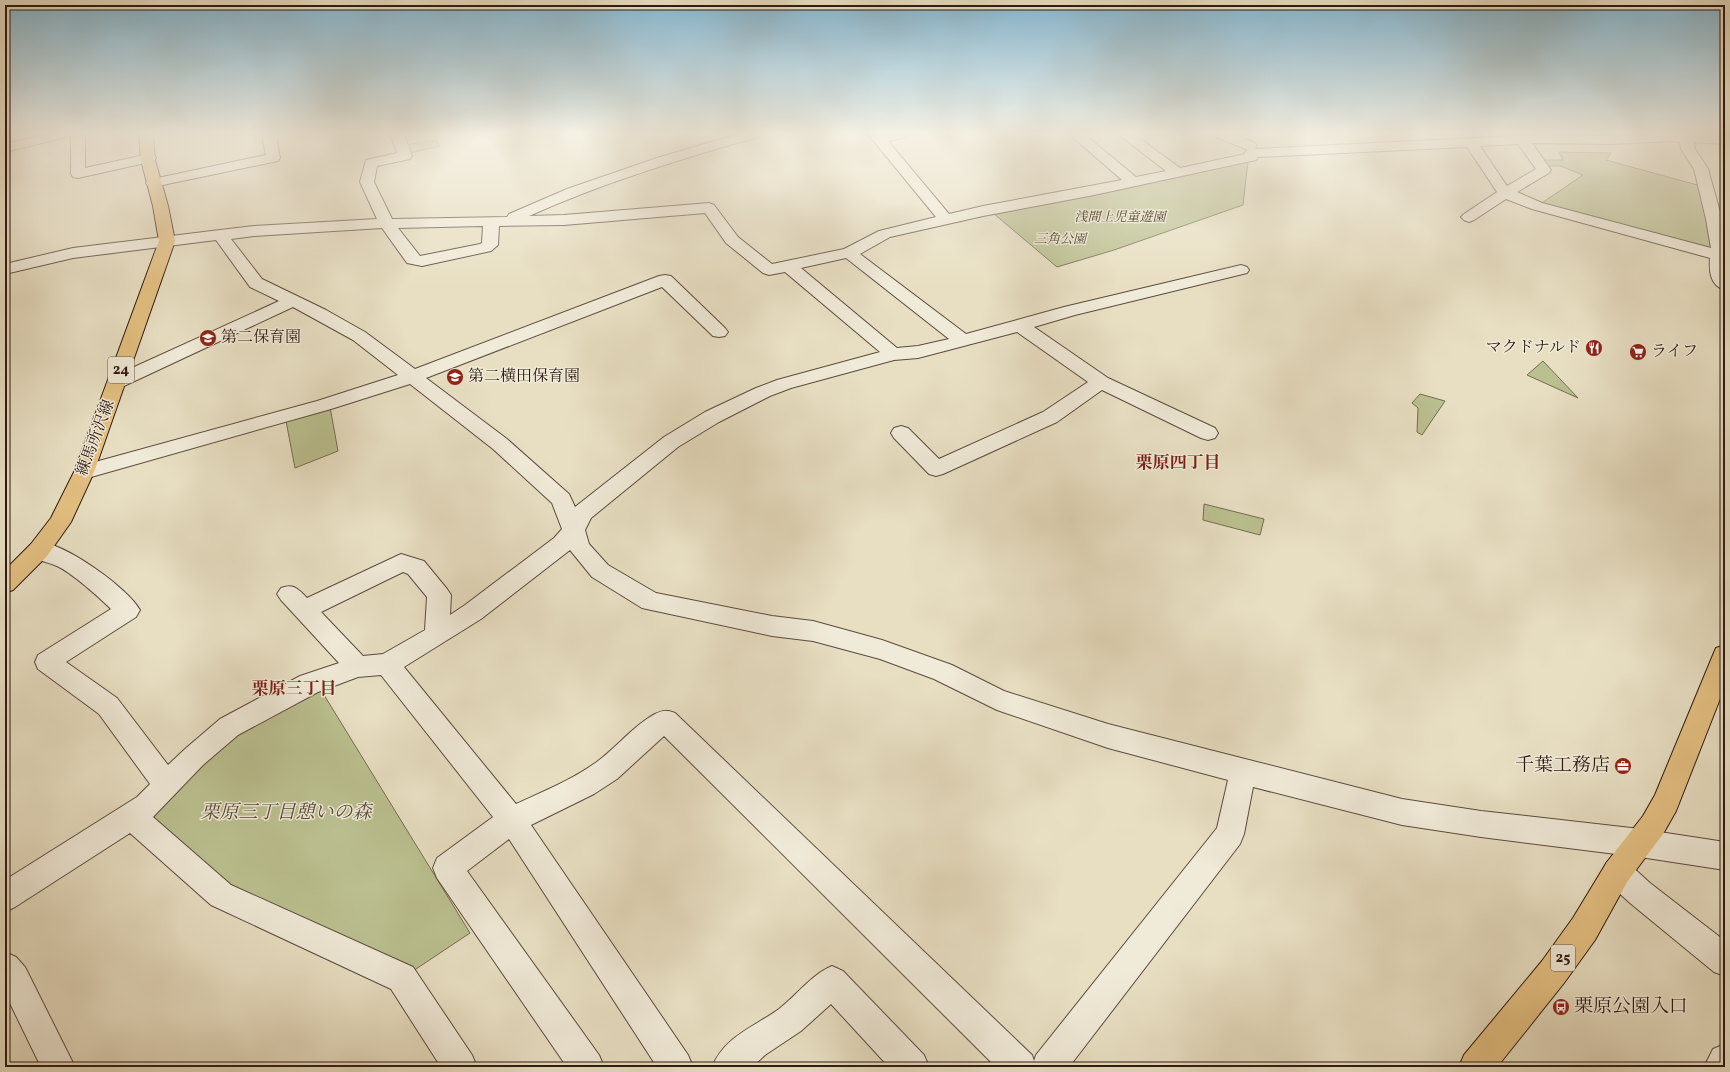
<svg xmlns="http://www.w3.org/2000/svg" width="1730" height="1072" font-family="Vollkorn,'Noto Serif JP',serif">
<rect width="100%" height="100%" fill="#e8dfc3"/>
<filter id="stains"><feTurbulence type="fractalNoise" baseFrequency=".005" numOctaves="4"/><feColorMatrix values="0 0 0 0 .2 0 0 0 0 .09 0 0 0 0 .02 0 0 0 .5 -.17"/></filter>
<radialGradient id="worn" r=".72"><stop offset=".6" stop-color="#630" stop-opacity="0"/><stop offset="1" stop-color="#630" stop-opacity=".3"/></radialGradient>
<g fill="#bbc090" stroke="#746d51">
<path d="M436,140l4,6 -30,7 -4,-8z"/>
<path d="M1559,152l52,1 -5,7 95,26 12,63 -174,-44 44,-30 -23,-9h-14l-6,-6h23z"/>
<path d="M1248,161l-5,44 -129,45 -57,17 -64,-54z"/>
<path d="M1543,361l35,37 -51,-23z"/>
<path d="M1420,394l25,7 -23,34 -5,-3 1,-24 -6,-5z"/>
<path d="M330,407l8,44 -43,17 -9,-47z"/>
<path d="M1204,504l60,15 -4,16 -57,-15z"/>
<path d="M321,690l149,243 -57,38 -187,-81 -87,-75 92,-80z"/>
</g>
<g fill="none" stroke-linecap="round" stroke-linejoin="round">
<g stroke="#5c4b3e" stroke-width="2">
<g id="minor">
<path d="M48,134h37v34l64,-14 5,1 2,3 -2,3 -76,17 -5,-1 -2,-3v-38l-66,16v-8z"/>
<path d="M264,134h14l-1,8 3,16 -2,3 -125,26 -5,-1 -2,-3 2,-3 5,-1 113,-24 -3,-13z"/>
<path d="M390,134h14l8,22 -2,3 -33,7 -3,16 18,37 115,-2 2,-3 58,-25 90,-31 81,-24h22l-2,3c-78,22 -155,46 -229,79l35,-1 145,-12 5,2 24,32 34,27 72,-15 35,-18 57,-14 -68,-83h41l-2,3 -19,4 61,73 34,-8 139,-26 -53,-46h15l52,43 30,-6 -48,-37h16l46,34 65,-14 -1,-1 4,-3 -32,-13 -2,-3h19l22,9 2,3 -2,3 283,-14 73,1 80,-2 34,2v8l-31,-2 1,7 13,20 14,50 3,19v52c-15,-4 -16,-19 -15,-32l-178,-49 -26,-10 -32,21 -5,2 -5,-2 -3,-3 3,-3 33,-22 -30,-45 -209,10 -2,3 -5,1 -157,34 -111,21 -93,21 -30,17 106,80 98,-27 177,-42 6,2 2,3 -2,3 -172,42 -41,12 74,51 107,50 3,5 -3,5 -7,2 -7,-2 -99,-48 -45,32 -114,52 -7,2 -7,-2 -35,-36 -3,-5 3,-5 7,-2 7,2 31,31 104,-47 45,-30 -71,-50 -99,26 -24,2 -103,28 -21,8 -51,26 -41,25 -87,71 -6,12 4,14 19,21 48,28 116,23 41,5 69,19 70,25 52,26 104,33 294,75 79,12 159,18 85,13v28l-85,-13 -159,-20 -79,-12 -149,-38 -9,47 -4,10 -171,223h-73l-332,-331 -47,43 -23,15 -63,31 157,230 5,12h-36l-148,-228 -42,32 132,184 5,12h-37l-130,-189 -4,-10 4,-10 56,-41 -112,-142 -23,2 -40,15 -80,43 -35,30 -50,52 78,68 182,82 59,88 5,12h-36l-50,-78 -180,-84 -81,-72 -115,74 -10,5v-32l132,-83 13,-13 -51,-70 -61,-45 -3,-7 3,-7 73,-46c-12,-12 -39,-36 -54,-43 -10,-4 -24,-6 -29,-16l3,-6c3,-1 6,-2 9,-2 26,2 88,46 100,68l-4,7 -70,45 51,36 51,67 17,-16 35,-30 80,-43 39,-13 -58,-63 -4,-6 4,-6c13,-5 17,1 26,10l94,-44 23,7 23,28 4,6 -1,20 15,-10 89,-67 8,-9 -10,-26 -59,-54 -83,-65 -79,25 -247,70 -7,-2 -3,-5 3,-5 240,-66 81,-26 -45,-35 -60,-33 -169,79 -7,2 -7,-2 -2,-4 2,-4 169,-77 -29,-14 -34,-47 -143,18 -68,16v-10l68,-16 147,-18 34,-4 123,-7 -17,-37 6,-22 31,-7zM1672,141l8,1 1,7 13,20 12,50 5,29 -169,-45 -25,-11 32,-19 2,-3 -19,-27 79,1zM1518,144l18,25 -29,17 -27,-40zM705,213l21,30 37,30 6,2 16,-3 95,80 -103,28 -21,8 -51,24 -41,25 -89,70 -6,-13 -62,-55 -81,-61 236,-91 51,49 6,1 6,-1 3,-4 -3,-4 -54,-52 -6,-1 -6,1 -244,93 -50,-37 -39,-22 -64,-31 -31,-40 23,-3 128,-8 25,35 15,3 69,-15 7,-6 1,-19 65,-1zM483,226l-1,17 -2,1 -60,12 -22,-28zM846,258l103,81 -31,7 -21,2 -96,-80zM570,550l22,27 50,31 130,28 41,5 67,18 54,20 63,31 111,38 120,32 -11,48 -181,227 -2,6 -2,-6 -357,-342c-8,-3 -12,-3 -20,1 -22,12 -37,32 -57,47 -24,18 -54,30 -82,43l-112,-137 77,-48zM403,572l5,2 19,23 -2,33 -42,24 -20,2 -42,-44z"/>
<path d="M1617,858l10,4 23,21 75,58v35l-11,-4 -84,-69 -23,-21 -5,-10 5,-10z"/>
<path d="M5,952l11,5 9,10 50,100h-34l-36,-74z"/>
<path d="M832,966l11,5 81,84 5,12h-40l-58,-63 -30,27 -36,24 -13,12h-40c13,-31 42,-40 67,-58 18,-14 32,-34 53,-43z"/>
<path d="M1725,1044v23h-21l9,-18z"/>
</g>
</g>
<g stroke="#2e1a12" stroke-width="2">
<g id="major">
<path d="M139,134h14l2,26 13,46 7,35 -81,231 -23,50 -24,34 -34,34 -8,3v-23l26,-26 20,-26 23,-46 85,-231 -6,-35 -12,-46z"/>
<path d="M1725,645v41l-49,125 -13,23 -36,48 -32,58 -31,43 -67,84h-38l5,-12 78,-94 31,-43 34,-56 36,-46 12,-21 58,-140 3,-7z"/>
</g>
</g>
<use href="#minor" fill="#f0ead8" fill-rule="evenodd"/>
<use href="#major" fill="#e4c082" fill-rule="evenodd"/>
</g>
<linearGradient id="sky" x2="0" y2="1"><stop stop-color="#87b8d2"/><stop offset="0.47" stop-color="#f5f1e4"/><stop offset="1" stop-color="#f5f1e4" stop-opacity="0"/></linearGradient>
<rect width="1730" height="284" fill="url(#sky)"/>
<defs>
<g id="school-disc" transform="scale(0.9)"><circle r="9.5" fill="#8f2418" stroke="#f0ead8"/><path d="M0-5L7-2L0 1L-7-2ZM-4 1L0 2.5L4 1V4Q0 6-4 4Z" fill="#fff"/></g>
<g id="restaurant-disc" transform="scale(0.9)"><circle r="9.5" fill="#8f2418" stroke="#f0ead8"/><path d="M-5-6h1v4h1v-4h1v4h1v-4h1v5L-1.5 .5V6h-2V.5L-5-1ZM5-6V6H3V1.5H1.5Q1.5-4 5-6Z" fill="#fff"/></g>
<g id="supermarket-disc" transform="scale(0.9)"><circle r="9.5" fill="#8f2418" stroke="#f0ead8"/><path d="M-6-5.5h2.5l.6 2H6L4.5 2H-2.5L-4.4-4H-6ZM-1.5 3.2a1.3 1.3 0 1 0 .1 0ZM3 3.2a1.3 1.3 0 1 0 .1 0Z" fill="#fff"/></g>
<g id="office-disc" transform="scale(0.9)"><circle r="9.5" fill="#8f2418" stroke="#f0ead8"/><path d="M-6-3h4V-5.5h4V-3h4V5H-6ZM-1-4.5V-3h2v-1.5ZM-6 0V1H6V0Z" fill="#fff"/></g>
<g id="bus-disc" transform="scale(0.9)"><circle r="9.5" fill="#8f2418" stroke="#f0ead8"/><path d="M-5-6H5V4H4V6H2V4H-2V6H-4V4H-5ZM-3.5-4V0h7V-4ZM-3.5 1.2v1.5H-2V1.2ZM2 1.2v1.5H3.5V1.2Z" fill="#fff"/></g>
</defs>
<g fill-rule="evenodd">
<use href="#school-disc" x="208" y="338"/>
<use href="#restaurant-disc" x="1594" y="348"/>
<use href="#supermarket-disc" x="1638" y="352"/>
<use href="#school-disc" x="455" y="377"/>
<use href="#office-disc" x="1623" y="766"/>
<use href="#bus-disc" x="1561" y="1007"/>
</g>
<g text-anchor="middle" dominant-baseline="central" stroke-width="3" stroke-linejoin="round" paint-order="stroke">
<g font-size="13" font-style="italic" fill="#584c38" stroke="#f0ead8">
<text x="1120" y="218">浅間上児童遊園</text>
<text x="1060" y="240">三角公園</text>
</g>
<g fill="#f0ead8" stroke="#68584d" stroke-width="1">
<rect x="108" y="357" width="26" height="26" rx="3"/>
<rect x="1551" y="945" width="24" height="26" rx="3"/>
</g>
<g font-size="15" font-weight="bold" fill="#2e1a12">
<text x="121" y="370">24</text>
<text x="1563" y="958">25</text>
</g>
<g font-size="16" fill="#2e1a12" stroke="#f0ead8" text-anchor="start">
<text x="221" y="338">第二保育園</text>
<text x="1581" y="348" text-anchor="end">マクドナルド</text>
<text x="1651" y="352">ライフ</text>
<text x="468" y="377">第二横田保育園</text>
</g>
<g font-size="16" fill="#2e1a12" stroke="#f0ead8">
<text transform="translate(96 438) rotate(-69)">練馬所沢線</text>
</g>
<g font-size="17" font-weight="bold" fill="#7a1f14" stroke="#f0ead8">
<text x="1178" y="463">栗原四丁目</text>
<text x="294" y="689">栗原三丁目</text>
</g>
<g font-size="19" fill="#2e1a12" stroke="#f0ead8" text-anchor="end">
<text x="1610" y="766">千葉工務店</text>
<text x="1574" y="1007" text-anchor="start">栗原公園入口</text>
</g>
<g font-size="19" font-style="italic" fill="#584c38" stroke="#f0ead8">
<text x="286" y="813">栗原三丁目憩いの森</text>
</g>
</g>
<rect width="1730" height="1072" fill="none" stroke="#e8dfc3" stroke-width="20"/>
<rect x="6" y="6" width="1718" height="1060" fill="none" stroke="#2e1a12" stroke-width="2"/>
<rect x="10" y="10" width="1710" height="1052" fill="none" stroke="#2e1a12"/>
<rect width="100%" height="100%" filter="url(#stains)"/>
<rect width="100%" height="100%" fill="url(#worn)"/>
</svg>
